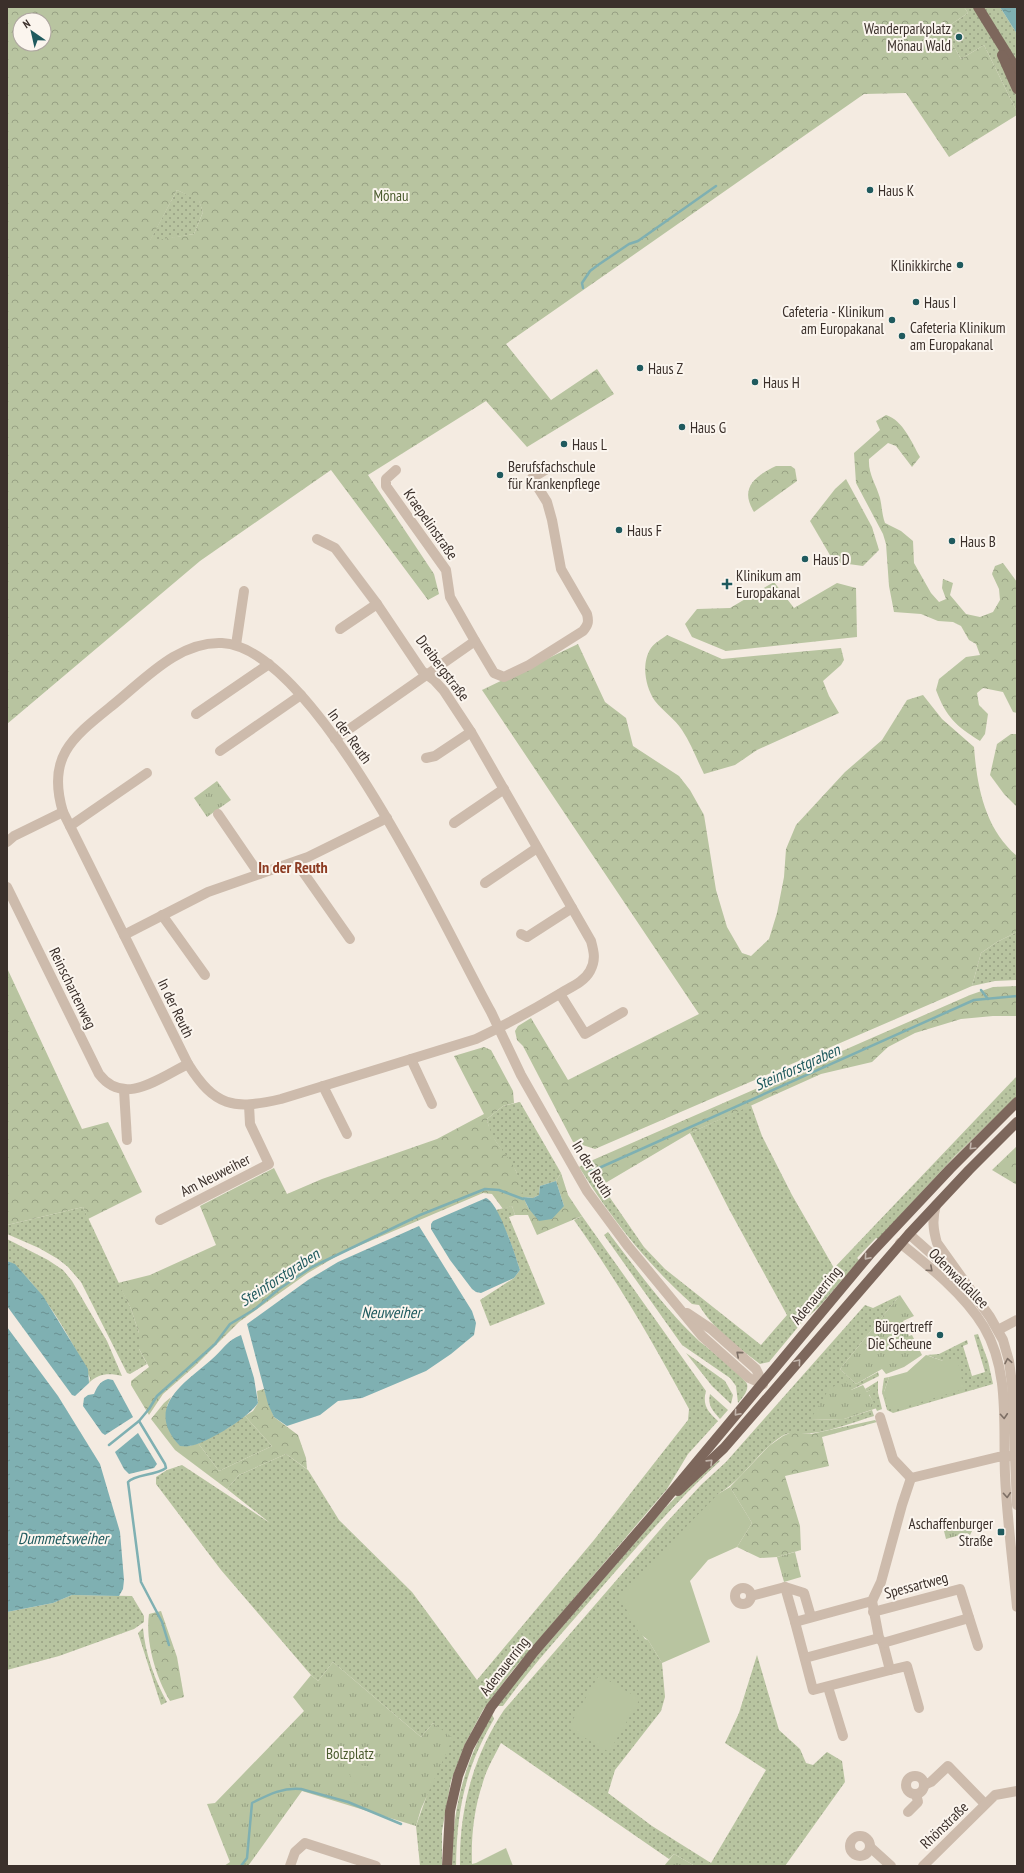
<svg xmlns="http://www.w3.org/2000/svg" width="1024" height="1873" font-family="'PT Sans Narrow',sans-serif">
<defs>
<pattern id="grass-dots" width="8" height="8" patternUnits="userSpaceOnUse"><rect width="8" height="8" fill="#b8c4a0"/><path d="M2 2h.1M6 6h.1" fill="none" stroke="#97a083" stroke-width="1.8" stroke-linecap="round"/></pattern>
<pattern id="forest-crowns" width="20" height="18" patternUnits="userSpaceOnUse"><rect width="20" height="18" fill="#b8c4a0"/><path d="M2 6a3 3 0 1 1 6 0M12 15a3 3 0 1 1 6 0" fill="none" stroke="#97a083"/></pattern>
<pattern id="park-tufts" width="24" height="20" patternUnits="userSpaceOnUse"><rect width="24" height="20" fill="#b8c4a0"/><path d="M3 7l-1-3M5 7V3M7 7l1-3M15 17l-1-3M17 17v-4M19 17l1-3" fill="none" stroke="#97a083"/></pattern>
<pattern id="water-ripples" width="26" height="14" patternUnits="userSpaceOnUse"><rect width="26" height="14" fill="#7fb0b2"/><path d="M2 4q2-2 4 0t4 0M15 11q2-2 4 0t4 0" fill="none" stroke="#699091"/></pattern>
</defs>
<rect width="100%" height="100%" fill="#f4ebe1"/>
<g fill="url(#grass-dots)">
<path d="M964,7h36l17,27v78l-33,-67 -23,14 -17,-30 24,-16z"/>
<path d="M177,190l22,10 4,12 -9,22 -45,8z"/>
<path d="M1017,932v48l-22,1 -23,5 9,-33 16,-11z"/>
<path d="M1017,1076v20l-62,60 -77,83 -2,-1 -19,20 2,2 -40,47 -16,14 -34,41 -9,2c-22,-17 -47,-35 -61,-59l-7,-1c-45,-40 -81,-86 -113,-137l7,-4 58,84 21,22 96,76 26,-30 -57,-104 -40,-78 61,-28 11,31 30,59 42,73z"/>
<path d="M520,1102l41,71 -5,8 -16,5 -1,9 -6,3 -10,-1 -7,-26 -26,-38 -3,-14 16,-13z"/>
<path d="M512,1206l3,9 -6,2 36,87 -55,22 -10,-26 34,-22 6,-8 -11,-32 -13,-28z"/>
<path d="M83,1207l48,102 8,24v16l8,15 -17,10 -3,-1 -46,-91 -13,-15 -10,-8 -19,-11 -32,-14v-9z"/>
<path d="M582,1216l124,175c-4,14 2,21 12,30l-30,33 -21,35 -154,181 -30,40 -18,34 -14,37 -9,50v35h-22l-4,-40 32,-90 -15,-13 -12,14 -88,-75 -15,19 -7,-6 -90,-105 -65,-86v-7l11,-7 15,-5 88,58 -43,-34 12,-14 47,-21 22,16 31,50 73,72 65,88 117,-140 94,-120 1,-11c-36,-67 -71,-127 -115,-189z"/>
<path d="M608,1232c29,38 57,77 91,109 8,6 46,37 48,43 2,7 -5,14 -9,19l-2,-17 -6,-8 -48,-33 -78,-110z"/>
<path d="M7,1239l41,21 15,10 9,11 35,60 15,35c-12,-3 -24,-3 -33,7l1,-5c-17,-35 -35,-68 -60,-97 -8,-8 -13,-16 -23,-20z"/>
<path d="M900,1295l-60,74 16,15 22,-12 1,4 -28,14 -40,30 33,-1 28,-9 2,6c-20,6 -42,15 -62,17 -11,2 -20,-3 -30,3 -25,16 -39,44 -64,58l-77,139 4,6 3,1 14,23 3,34 -4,14 -46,59 -7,23 44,33 59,37 55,-93 -41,-27 14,-30 18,-58 22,75 21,19 6,14 7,2 14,-13 15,9 3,21 -60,84h-90l-21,-12 -5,5 -168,-116c-6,12 -14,25 -18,39 -9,27 -12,54 -11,82l4,-1v3h-16c-1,-56 13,-110 44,-156l161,-186 36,-39 25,-23 139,-157 8,3z"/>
<path d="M978,1334l10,27 5,23 -100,29 -6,-3 -5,-18 2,-14 5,-1 -5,15 59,-31 -16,-6 12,-1 28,-14 1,4 -5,2 9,30 13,-4 -11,-37z"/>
<path d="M686,1353l39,28 8,14 -2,9 -19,-18z"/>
<path d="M878,1381v12l4,16 -5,2 -8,-17 2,-5 -4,3 -2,-3z"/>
<path d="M710,1394l18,16 -8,9c-7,-8 -13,-14 -10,-25z"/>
<path d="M245,1416l27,30 -53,25 -21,-28 30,-15z"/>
<path d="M719,1460l1,1c-45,41 -84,87 -124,133 -32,37 -65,73 -93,112h-5l20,-28 146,-169 18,-18z"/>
<path d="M72,1595l60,1 12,20v6l-10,7 -75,27 -52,14v-58l46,-9z"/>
<path d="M143,1628c2,25 12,53 24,74l-6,3 -23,-72z"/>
<path d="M492,1714l2,5c-29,50 -37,90 -38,147h-4c0,-57 12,-103 40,-152z"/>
</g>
<g fill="url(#forest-crowns)" fill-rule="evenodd">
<path d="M7,7h957l4,6 -24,16 17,30 23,-14 33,67v3l-68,42 -43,-64 -42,1 -358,250 45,56 46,-31 17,25 -87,53 -41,-46 -118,74 66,99 5,20 -11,6 -97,-130 -131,91 -193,163zM20,20h24v24h-24zM177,190l22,11 4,11 -9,22 -44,7z"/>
<path d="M886,415c17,5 26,28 34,42l-8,10 -16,-21 -8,-3 -19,16c-1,15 7,25 11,39 2,9 2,17 5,25l16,8 12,10 1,22 17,30 8,9 7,-3 -4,-11 1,-9 10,4 -3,12 16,19 14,3 13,-5 7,-12 -1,-11 -7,-15 3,-8 8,-3 14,19v131l-4,-1 -10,-20 -20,-4 -6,5 2,12 9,9 -3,20 -5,7c-24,-15 -34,-24 -44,-51l3,-11 27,-22 14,-2 -4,-11 -7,-4 -8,-14 -8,-4 -15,-1 -17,-7 -27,-2 -5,-26 -3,-42 -3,-10 -27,-51 -2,-30 26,-23 -4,-9z"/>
<path d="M776,466h15l4,3 2,12 -43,31c-15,-24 1,-36 22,-46z"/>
<path d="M846,479l26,48 7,23 -16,16 -29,-4 -24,-41 25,-32z"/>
<path d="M774,582l20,26 43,-25 19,5 1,49 -131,14 -34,-14 -7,-13 12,-15 33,-1z"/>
<path d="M667,635l55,24 119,-11 3,12 -3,5 -18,16 6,15 10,17 -82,37 -22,15 -31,9c-7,-14 -13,-31 -22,-44 -7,-11 -19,-19 -27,-29 -10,-14 -14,-38 -4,-53 3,-5 11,-9 16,-13z"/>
<path d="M578,644l27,58 21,16 7,28 46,30 11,14 14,25 12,75 11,37 15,26 9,3 18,-17 8,-26 7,-36 2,-28 10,-24 49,-53 37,-32 25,-40 16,-5 19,24 32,28c3,40 11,82 43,109v76l-20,10 -16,11 -9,33 -377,163 -22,-7 -50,-96 -6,-6 -2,-9 3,-5 13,-8 37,62 131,-66 -217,-324z"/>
<path d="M1011,734h6v73l-13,-13 -14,-19 7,-31z"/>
<path d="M7,968l75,161 26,-7 34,70 -54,27 -5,-12 -76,18z"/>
<path d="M1017,986v30h-24l-32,3 -46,14 -27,14 -16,15 -51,12 -131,59 -88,52 -16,-22 384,-168 23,-8z"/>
<path d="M484,1047l7,3 22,41 1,12 -11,3 -16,13c5,25 19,31 29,52 5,12 6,26 13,38l35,-3 -8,-25 5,-8 7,22 14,21 -45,19 -9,-20h-13l-3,-9 -9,3 -11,-15 -9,-1 -141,60 -34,20 -69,49 -44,44 -32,28 -14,21 -18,-30v-4l18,-14 -10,-18v-16l-8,-24 -13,-26 32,-8 66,-30 -16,-39 74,-38 13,26 35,-15 115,-40 47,-25 -30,-58z"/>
<path d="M1017,1146v39l-25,-15z"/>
<path d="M264,1389l10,28 24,18 8,23 1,11 -21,-15 -47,21 -12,14 -52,-39 -24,-31 13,-16 7,-6 -4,9 23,40 8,-3 21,28 53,-25 -27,-30 8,-5 5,-8 -1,-12z"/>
<path d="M875,1420l2,2 -55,15 7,29 -44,10 15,50 1,24 -24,7 -17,1 -23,-11 15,-24 -22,-36 39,-41 14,-10 9,-4 19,2z"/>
<path d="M161,1611l16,46 7,40 -14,4c-14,-23 -25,-60 -21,-87z"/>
</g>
<g fill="url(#park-tufts)">
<path d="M217,781l14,19 -24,17 -13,-19z"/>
<path d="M900,1295l14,21 -11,5 6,15 3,-1 10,20 -18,12 -18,7 -4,-5 -26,15 -16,-15z"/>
<path d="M846,1380l5,10 12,-5 4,7 4,-3 1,3 -3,3 8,13 -33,11 -34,1 19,-31z"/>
<path d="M960,1523l1,5 8,-3 4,4 -3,6 -3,-2 -21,6 -3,-12z"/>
<path d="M795,1552l6,25 -17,5 -7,-25z"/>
<path d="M333,1662l88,75 12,-14 20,15 -32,71 -5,17 -114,-35 -54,75h-24l6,-4 -23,-58 8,-1 89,-92 -11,-14 18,-22 7,6z"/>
<path d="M674,1854l21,12h-31z"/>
</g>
<g fill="#b8c4a0">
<path d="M926,1355l17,6 14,-4 7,32 -69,21 -8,-4 -3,-14 5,-15 18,-5z"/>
<path d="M730,1487l22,36 -15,24 -29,13 -18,21 20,61 -48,21 -14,-23 -9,-7 -20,-37 99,-102z"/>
<path d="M599,1675l41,24 -31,53 -41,-24z"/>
<path d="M359,1765l14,2 1,12 -14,7 -8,-5 -2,-6 2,-6z"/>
<path d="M506,1848l7,18h-37v-3z"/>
</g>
<g fill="url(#water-ripples)">
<path d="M1000,7h17v27z"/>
<path d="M556,1181l8,25 -12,13 -13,2 -10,-12 -6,-12 10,1 6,-3 1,-9z"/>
<path d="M486,1198c13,5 29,57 34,72l-6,8 -33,15 -5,-1 -4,-3 -22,-29 -19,-31v-5l2,-3z"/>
<path d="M419,1226l53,85 4,12 -2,12 -23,19 -25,17 -64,27 -24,3 -18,14 -33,11 -13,-9 -6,-13 -21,-80 61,-44 30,-18z"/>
<path d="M7,1261l8,3 28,32 45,73 1,14 -14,13 -3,-1 -65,-89z"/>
<path d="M7,1327l51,69 42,68 20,68 4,48 -1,9 -4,7 -47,-1 -19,8 -46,9z"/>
<path d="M241,1335l13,43 4,25c-9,14 -52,41 -69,43 -2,1 -6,0 -9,0 -36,-38 3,-62 31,-86 11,-9 16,-20 30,-25z"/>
<path d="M108,1379l5,1 20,37 -28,18 -3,-2 -19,-27 1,-8 4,-3 6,-1c3,-7 6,-13 14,-15z"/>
<path d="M138,1433l19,31 -3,4 -25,6 -5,-5 -9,-17z"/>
</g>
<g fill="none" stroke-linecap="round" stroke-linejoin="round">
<g stroke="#7fb0b2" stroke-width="2.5">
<path d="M583,288l-1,-5 8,-12 8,-6 31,-21 9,-3 78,-55"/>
<path d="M981,990l7,9"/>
<path d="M590,1172l384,-172 43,-4"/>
<path d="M139,1421l26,43 1,4c-11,8 -31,6 -38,14l13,100 21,40 7,23"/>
<path d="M109,1445l30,-24 10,-12 8,-13 58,-52 15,-20 25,-15 24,-20 33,-22 108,-52 65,-26 14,1 24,9"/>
<path d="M241,1866l6,-8 5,-55c16,-8 31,-16 49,-14l47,13 53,22"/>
</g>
<g stroke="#cdbbac" stroke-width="10">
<path d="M396,470l-10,9v7l60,84 4,27 25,44 19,32 10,4 25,-12 54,-34c5,-6 6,-9 4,-17l-26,-45 -9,-49 -5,-18 -15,-24 15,-9"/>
<path d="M317,539l18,9 42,56 45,67 12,9 10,11 27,41 120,209c3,11 5,19 -1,30 -6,11 -19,16 -29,22 -28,17 -56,32 -85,46l-195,60c-48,11 -66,8 -93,-35l-125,-252c-17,-56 10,-75 51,-108 31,-25 65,-63 108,-61 95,5 225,290 269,369l30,63 66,116 40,54 75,91 47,42 14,6"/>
<path d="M340,629l37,-25"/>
<path d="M236,645l8,-54"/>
<path d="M196,714l73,-50"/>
<path d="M335,739l140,-98"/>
<path d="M220,751l81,-56"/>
<path d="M426,758l9,-2 36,-24"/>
<path d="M218,814l41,60"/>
<path d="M454,823l50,-34"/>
<path d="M70,826l77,-53"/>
<path d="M7,842l7,-6 49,-24"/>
<path d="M296,862l54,77"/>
<path d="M485,883l52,-35"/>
<path d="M7,887l92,187c25,33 60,4 89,-10"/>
<path d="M162,915l43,60"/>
<path d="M521,934l6,3 45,-29"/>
<path d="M124,935l84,-43 100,-35 79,-39"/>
<path d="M560,994l25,40 38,-22"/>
<path d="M411,1059l21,45"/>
<path d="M323,1086l24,48"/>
<path d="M124,1090l3,50"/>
<path d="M936,1205c-4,14 -3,24 1,38l53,74 13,23 6,21 3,23 5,121"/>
<path d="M160,1220l109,-56 -19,-40 -1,-19"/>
<path d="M909,1234l44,39"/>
<path d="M900,1243c29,23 65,52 84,84 26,44 19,98 21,148 2,44 8,88 12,132"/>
<path d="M687,1313l24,16 45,40 7,15"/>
<path d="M998,1330l19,-10"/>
<path d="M880,1417l13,42 18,19"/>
<path d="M911,1478l87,-21 13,-1"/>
<circle cx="743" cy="1596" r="8"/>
<path d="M751,1596l34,-9"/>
<path d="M873,1612l87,-23 18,57"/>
<path d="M811,1617l-7,-24 -19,-6 10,35 77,-21 9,-19 21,-77 9,-27"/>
<path d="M795,1622l18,68 77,-20 -7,-27 -4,-5 -7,-37"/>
<path d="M883,1643l86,-25"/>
<path d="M805,1658l74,-20"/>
<path d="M890,1670l17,-4 12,42"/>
<path d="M828,1687l15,49"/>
<circle cx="915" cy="1785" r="9"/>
<path d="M924,1785l7,-3 17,-16 37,38"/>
<path d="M908,1812l10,-10 -2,-8"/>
<circle cx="860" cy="1846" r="10"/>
<path d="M870,1847l21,19"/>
<path d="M290,1866l5,-14 10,-9 71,23"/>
<path d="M923,1866l72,-71 22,-4"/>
</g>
<g stroke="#7d675c" stroke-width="10">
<path d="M978,7l39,63"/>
<path d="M1002,55l15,34"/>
<path d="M678,1491l46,-43 185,-214 60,-64 48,-48"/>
<path d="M447,1866l3,-55 8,-35 11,-29 22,-40 43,-55 116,-134 221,-265 79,-84 67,-67"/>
</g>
</g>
<defs><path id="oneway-chevron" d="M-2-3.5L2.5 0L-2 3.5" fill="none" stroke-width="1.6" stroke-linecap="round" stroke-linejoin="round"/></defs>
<g stroke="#c2b5ac">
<use href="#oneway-chevron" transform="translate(972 1147) rotate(135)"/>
<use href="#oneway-chevron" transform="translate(867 1257) rotate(131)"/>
<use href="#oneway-chevron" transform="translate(798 1362) rotate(-50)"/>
<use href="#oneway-chevron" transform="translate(737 1413) rotate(131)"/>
<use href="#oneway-chevron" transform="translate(710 1462) rotate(-44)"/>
</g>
<g stroke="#7d6f65">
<use href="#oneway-chevron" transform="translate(930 1269) rotate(42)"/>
<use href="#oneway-chevron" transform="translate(739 1354) rotate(-139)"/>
<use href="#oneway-chevron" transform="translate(1008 1361) rotate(-101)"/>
<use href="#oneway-chevron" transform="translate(1004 1416) rotate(86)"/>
<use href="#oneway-chevron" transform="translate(1007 1495) rotate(86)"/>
</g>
<g fill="#1f5a5e" stroke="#fbf5ee" stroke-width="1.5">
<circle cx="959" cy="37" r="4"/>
<circle cx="870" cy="190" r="4"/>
<circle cx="960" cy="265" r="4"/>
<circle cx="916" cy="302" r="4"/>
<circle cx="892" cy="320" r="4"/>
<circle cx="902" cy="336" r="4"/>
<circle cx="640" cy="368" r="4"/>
<circle cx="755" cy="382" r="4"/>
<circle cx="682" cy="427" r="4"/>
<circle cx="564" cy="444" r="4"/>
<circle cx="500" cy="475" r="4"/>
<circle cx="619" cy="530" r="4"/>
<circle cx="952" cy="541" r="4"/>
<circle cx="805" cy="559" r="4"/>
<path d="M725 578h4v4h4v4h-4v4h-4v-4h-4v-4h4z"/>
<circle cx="940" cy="1335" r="4"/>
<rect x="997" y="1528" width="8" height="8" rx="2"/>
</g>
<g text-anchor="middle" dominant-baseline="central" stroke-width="4" stroke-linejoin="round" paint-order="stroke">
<g font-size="15" fill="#3b302b" stroke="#fbf5ee" text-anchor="start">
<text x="951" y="28" text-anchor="end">Wanderparkplatz<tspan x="951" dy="17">Mönau Wald</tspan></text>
<text x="878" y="190">Haus K</text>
<text x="952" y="265" text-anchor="end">Klinikkirche</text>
<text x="924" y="302">Haus I</text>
<text x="884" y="311" text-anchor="end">Cafeteria - Klinikum<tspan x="884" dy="17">am Europakanal</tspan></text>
<text x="910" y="327">Cafeteria Klinikum<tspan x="910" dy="17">am Europakanal</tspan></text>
<text x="648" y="368">Haus Z</text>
<text x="763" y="382">Haus H</text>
<text x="690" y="427">Haus G</text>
<text x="572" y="444">Haus L</text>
<text x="508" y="466">Berufsfachschule<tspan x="508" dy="17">für Krankenpflege</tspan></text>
<text x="627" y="530">Haus F</text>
<text x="960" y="541">Haus B</text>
<text x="813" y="559">Haus D</text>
<text x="736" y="575">Klinikum am<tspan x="736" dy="17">Europakanal</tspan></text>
<text x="932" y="1326" text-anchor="end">Bürgertreff<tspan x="932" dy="17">Die Scheune</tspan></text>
<text x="993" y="1523" text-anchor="end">Aschaffenburger<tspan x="993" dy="17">Straße</tspan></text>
</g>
<g font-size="15" fill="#4a5a2e" stroke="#fbf5ee">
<text x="391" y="195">Mönau</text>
<text x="350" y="1753">Bolzplatz</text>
</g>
<g font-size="15" fill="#3b302b" stroke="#fbf5ee">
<text transform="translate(431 524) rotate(55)">Kraepelinstraße</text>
<text transform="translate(443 668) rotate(53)">Dreibergstraße</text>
<text transform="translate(350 736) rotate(54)">In der Reuth</text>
<text transform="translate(73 988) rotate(64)">Reinschartenweg</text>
<text transform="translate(176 1008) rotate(64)">In der Reuth</text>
<text transform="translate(593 1169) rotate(58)">In der Reuth</text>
<text transform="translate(215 1175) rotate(-27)">Am Neuweiher</text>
<text transform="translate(959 1278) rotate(45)">Odenwaldallee</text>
<text transform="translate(816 1295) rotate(-51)">Adenauerring</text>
<text transform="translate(916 1585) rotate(-15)">Spessartweg</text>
<text transform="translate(504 1666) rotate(-52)">Adenauerring</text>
<text transform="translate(944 1825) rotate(-44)">Rhönstraße</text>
</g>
<g font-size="16" font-weight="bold" fill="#8c3b22" stroke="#fbf5ee">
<text x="293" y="867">In der Reuth</text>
</g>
<g font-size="16" font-style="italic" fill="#1f5a5e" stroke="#fbf5ee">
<text transform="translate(797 1067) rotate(-24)">Steinforstgraben</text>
<text transform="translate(279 1277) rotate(-33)">Steinforstgraben</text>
<text x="391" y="1312">Neuweiher</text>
<text x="63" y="1538">Dummetsweiher</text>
</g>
</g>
<rect width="1024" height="1873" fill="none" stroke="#3b302b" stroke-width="16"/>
<g transform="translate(32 32) rotate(326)"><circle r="19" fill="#fbf5ee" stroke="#aea6a0"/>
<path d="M0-3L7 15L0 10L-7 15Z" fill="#1f5a5e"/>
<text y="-6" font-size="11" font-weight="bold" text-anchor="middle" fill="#3b302b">N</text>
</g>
</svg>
